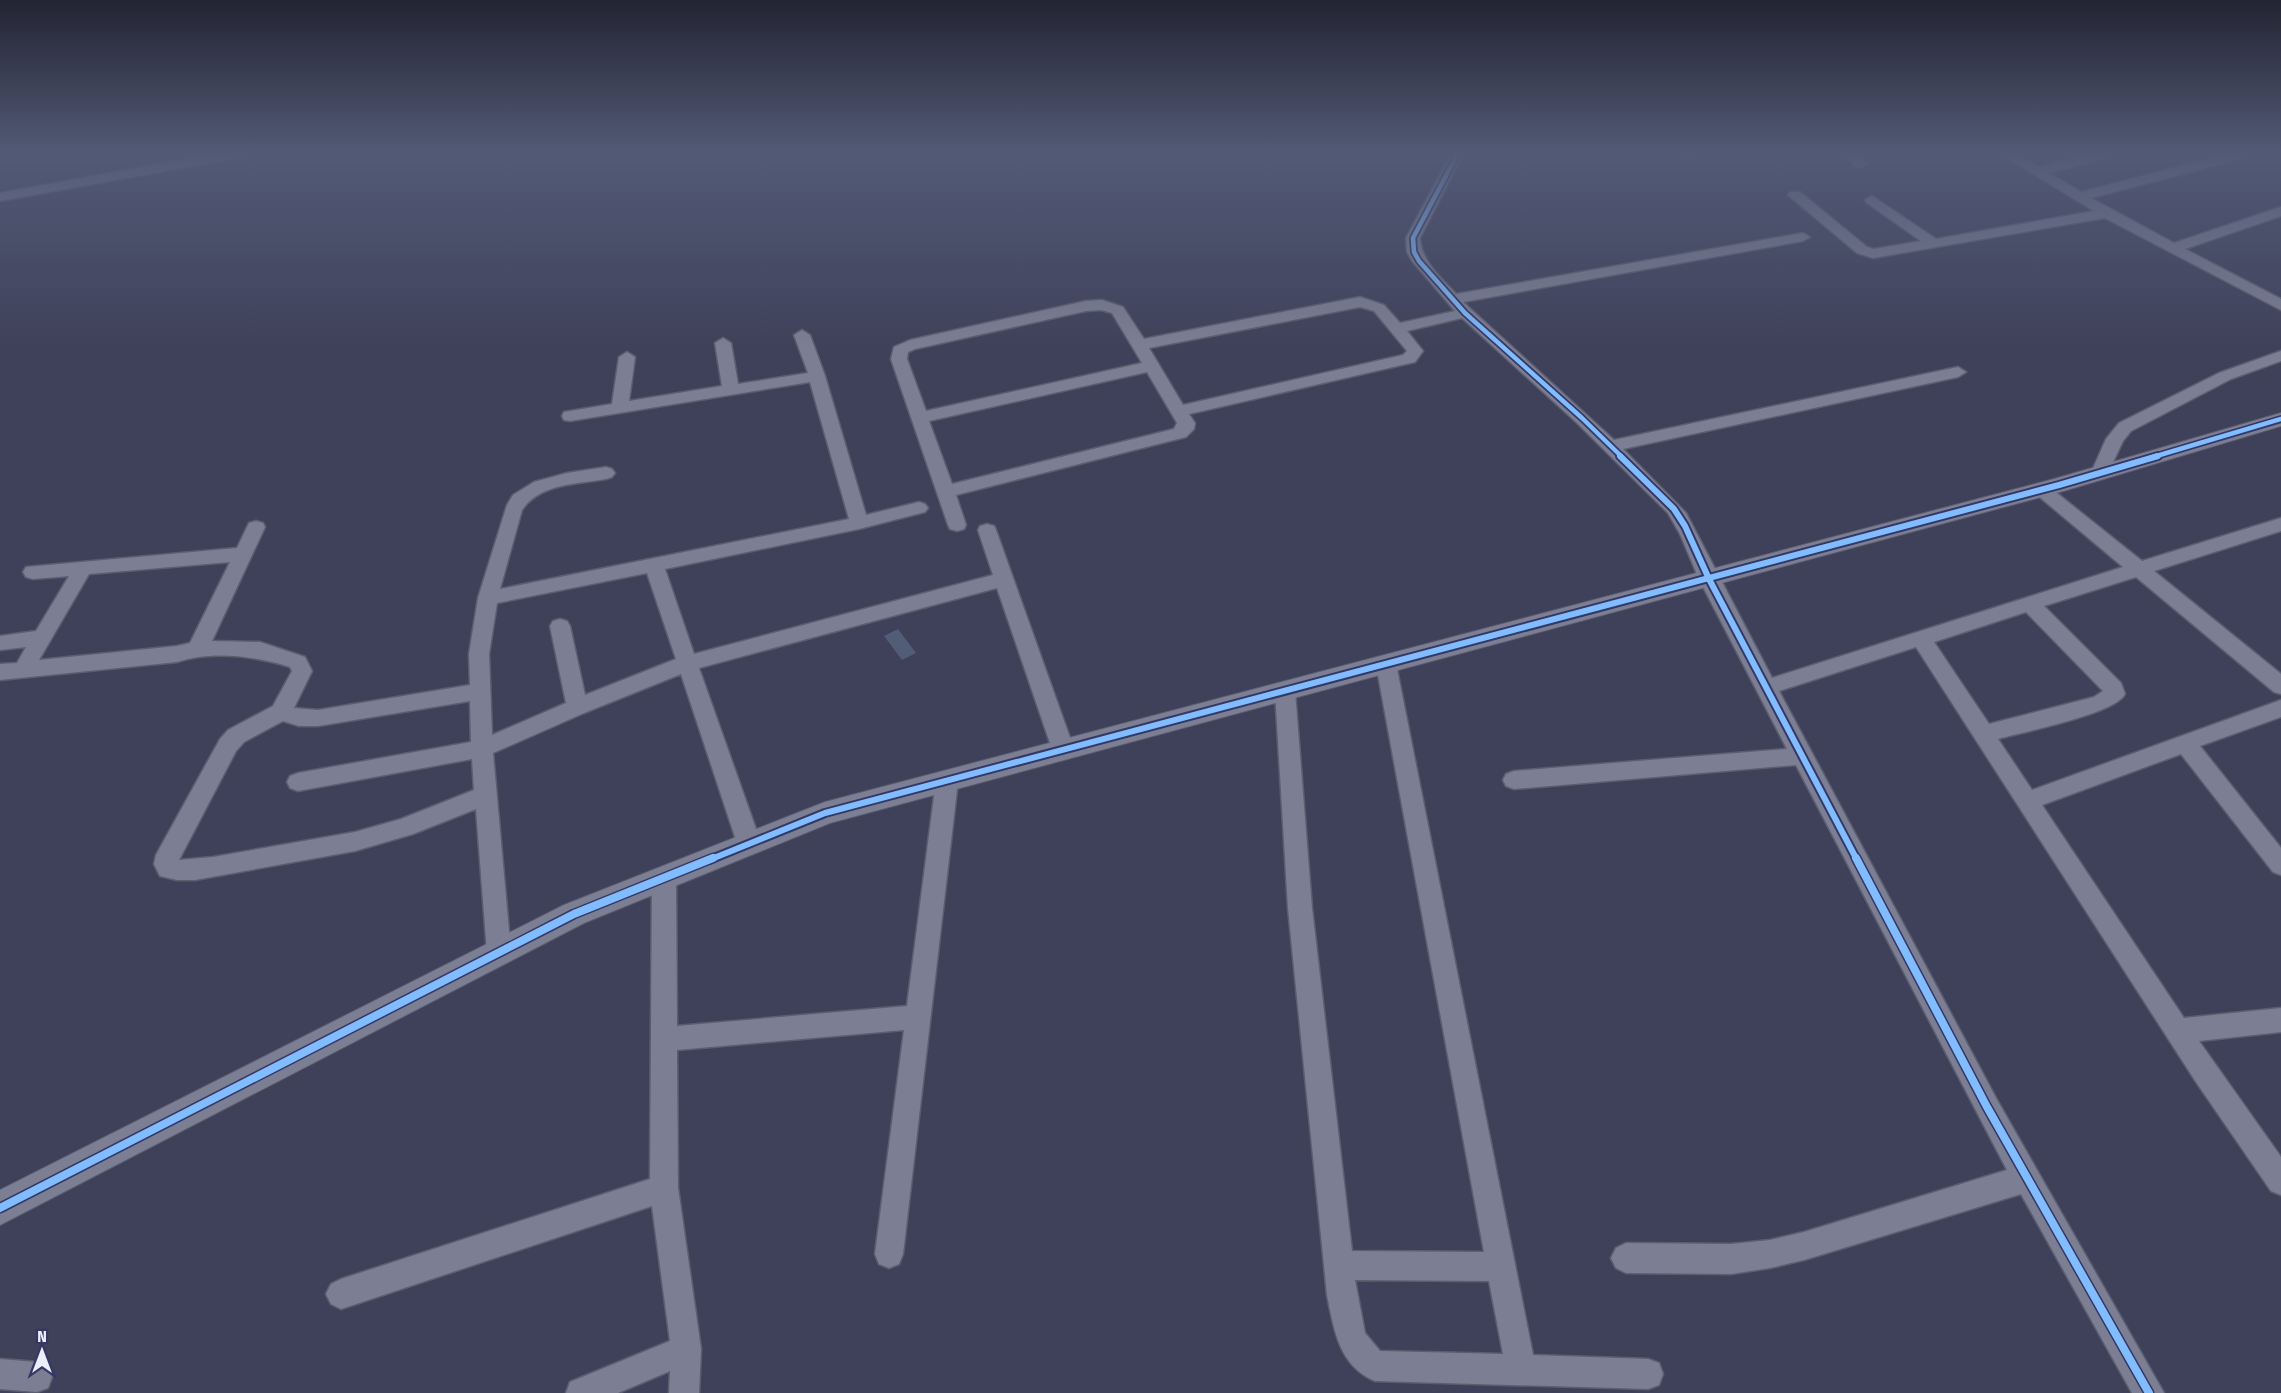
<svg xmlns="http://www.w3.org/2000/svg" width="2281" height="1393" font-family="'Fira Sans Condensed',sans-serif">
<rect width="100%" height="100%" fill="#3f415a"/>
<path fill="#525c76" d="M898,629l18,24 -14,7 -18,-24z"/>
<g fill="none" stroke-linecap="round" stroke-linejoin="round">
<g stroke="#5c5e6f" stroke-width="3">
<g id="minor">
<path d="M219,153h29l-6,4 -242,44v-8z"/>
<path d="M1451,153h13l-44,85c2,25 20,38 36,56l347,-61 7,4 -7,4 -340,61 151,138 344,-73 8,5 -8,5 -335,72 63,64 86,165 351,-111 -87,-73 -3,-4 3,-4h12l94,75 139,-43v13l-127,40 127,103v20l-7,-2 -138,-115 -92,29 77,77 4,11c-10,20 -102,38 -127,45l34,51 249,-90v17l-81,29 81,102v27l-8,-3 -92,-118 -139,51 142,213 97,-10v24l-82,9 82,116v38l-10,-4 -75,-109 -280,-435 -137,44 217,407 168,295h-32l-111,-199 -217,66 -34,8 -39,6 -105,-1 -10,-5 -5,-10 5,-10 10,-5 105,1 39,-4 34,-8 203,-62 -211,-405 -282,24 -8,-3 -3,-6 3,-6 8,-3 273,-22 -88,-170 -19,-45 -12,-21 -92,-91 -114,-104 -55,13 16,20 -8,11 -226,52 6,9 -1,6 -8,8 -230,58 10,30 -2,4 -7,2 -7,-2 -2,-4 -57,-166 3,-12 16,-7 176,-39 16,-1 21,7 21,32 216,-42 24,8 16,18 55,-12 -43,-50 -5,-9 -1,-14zM1360,307l14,4 33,40 -4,4 -220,50 -34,-57zM1101,310l11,3 30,50 -216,48 -19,-52 1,-7 7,-3 171,-38zM1147,372l30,51 -3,6 -222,55 -23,-63zM2026,612l77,79 -9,6 -105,27 -55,-82z"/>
<path d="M1676,153h14l2,3 -7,4z"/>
<path d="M1842,153h14l12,11 -7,4 -5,-1z"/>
<path d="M1999,153h16l24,14 55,-14h23l-1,3 -67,17 32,19 150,-39h22l-1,3 -161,42 83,45 107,-36v9l-96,33 96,50v11l-176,-92 -232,40 -16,-5 -69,-58 2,-3h10l67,55 7,2 47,-8 -54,-38 -2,-3 7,-4 64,43 158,-28z"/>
<path d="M802,330l8,5 15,41 41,139 53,-13 6,2 3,4 -3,4 -66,17 -194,40 29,85 299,-79 -15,-45 2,-4 7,-2 7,2 2,4 78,219 -3,6 -8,3 -8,-3 -3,-6 -55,-161 -298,80 62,175 -4,7 -8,3 -8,-3 -4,-7 -56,-169 -97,39 -91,40 18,200 -3,8 -9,3 -9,-3 -3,-8 -11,-144 -63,25 -58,17 -160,29h-18l-17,-4 -6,-12 2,-9 64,-116 8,-9 45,-24 19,-35 -2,-4c-36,-11 -76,-17 -113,-5l-177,18v-16l17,-1 9,-16 -26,3v-14l36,-5 33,-55 -36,3 -7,-2 -3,-5 3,-5 211,-19 12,-25 7,-2 7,2 2,4 -53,114 48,1 45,15 7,14 -18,37 24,2 152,-25 -1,-31 9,-56 29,-93 6,-10 21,-13 33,-9 39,-6 6,2 3,4 -3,4 -6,2c-28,5 -66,4 -84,31l-22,79 349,-70 -39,-137 -240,39 -6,-1 -2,-4 2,-4 48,-8 7,-47 8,-5 8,5 -6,44 93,-15 -7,-43 8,-5 8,5 7,41 70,-11 -14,-38zM230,562l-40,81 -13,3 -138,14 50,-86zM647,573l29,86 -91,36 -15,-69 -3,-5 -7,-2 -7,2 -3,5 16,77 -74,32 -3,-81 8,-51zM470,701l1,41 -173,31 -8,3 -3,6 3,6 8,3 174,-32 2,31 -73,29 -46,13 -142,25 -34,3 57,-109 8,-9 39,-21 16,5h19z"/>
<path d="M2281,351v10l-50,18 -100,52 -8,10 -17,36h-12l-3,-4 15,-34 13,-16 100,-50z"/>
<path d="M1386,656l7,3 3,5 137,691 115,4 11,4 4,11 -4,11 -11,4 -273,-8c-36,-15 -41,-51 -48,-86l-39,-387 -13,-217 3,-6 7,-2 7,2 3,6 17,217 40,343 132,1 -108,-588 3,-5zM1355,1280l134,1 14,73 -123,-3 -15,-18z"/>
<path d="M947,772l8,3 3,6 -55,473 -4,10 -10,4 -10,-4 -4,-10 29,-224 -227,20 1,138 23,161 -2,44h-30l1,-22 -52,22h-52l4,-11 100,-41 -18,-135 -311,103 -10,-5 -5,-10 5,-10 10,-5 309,-100 2,-301 4,-7 8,-3 8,3 4,7 1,148 230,-20 29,-225 3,-6z"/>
<path d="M0,1359l37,3 11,4 4,11 -4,11 -11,4 -37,-3z"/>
</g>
</g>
<g stroke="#5c5e6f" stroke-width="2">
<path id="tertiary" d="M2281,413v13l-214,64 -1237,333 -246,100 -584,302v-35l564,-285 261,-103 1229,-323z"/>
</g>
<use href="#minor" fill="#7c7f93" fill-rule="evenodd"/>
<use href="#tertiary" fill="#7c7f93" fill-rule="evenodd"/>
<g stroke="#343865" stroke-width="8">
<g id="cycleway-far2">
<path d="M1458,153l-45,85 1,14 5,9 46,52 117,105 40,39"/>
<path d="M2153,457l128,-38"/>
</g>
</g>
<g stroke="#343865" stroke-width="10">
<g id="cycleway-far1">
<path d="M1620,456l54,53 11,17 24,53 148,281"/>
<path d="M709,860l116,-47 1234,-328 99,-29"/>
</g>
</g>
<g stroke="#343865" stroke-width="11">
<g id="cycleway">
<path d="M1856,858l131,249 162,286"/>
<path d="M0,1208l574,-294 139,-56"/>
</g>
</g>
<use href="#cycleway-far2" stroke="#80bcff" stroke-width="4.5"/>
<use href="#cycleway-far1" stroke="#80bcff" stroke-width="6"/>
<use href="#cycleway" stroke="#80bcff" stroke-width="8"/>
</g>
<linearGradient id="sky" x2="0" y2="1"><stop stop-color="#232432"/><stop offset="0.44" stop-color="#525a76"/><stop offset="1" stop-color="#525a76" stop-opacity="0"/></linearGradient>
<rect width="2281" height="348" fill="url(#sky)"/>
<g transform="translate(42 1351)" stroke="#343865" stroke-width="4.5" paint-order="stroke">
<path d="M0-4.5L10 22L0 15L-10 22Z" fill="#eceefa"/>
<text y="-9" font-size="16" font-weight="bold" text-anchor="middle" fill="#eceefa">N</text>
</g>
</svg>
